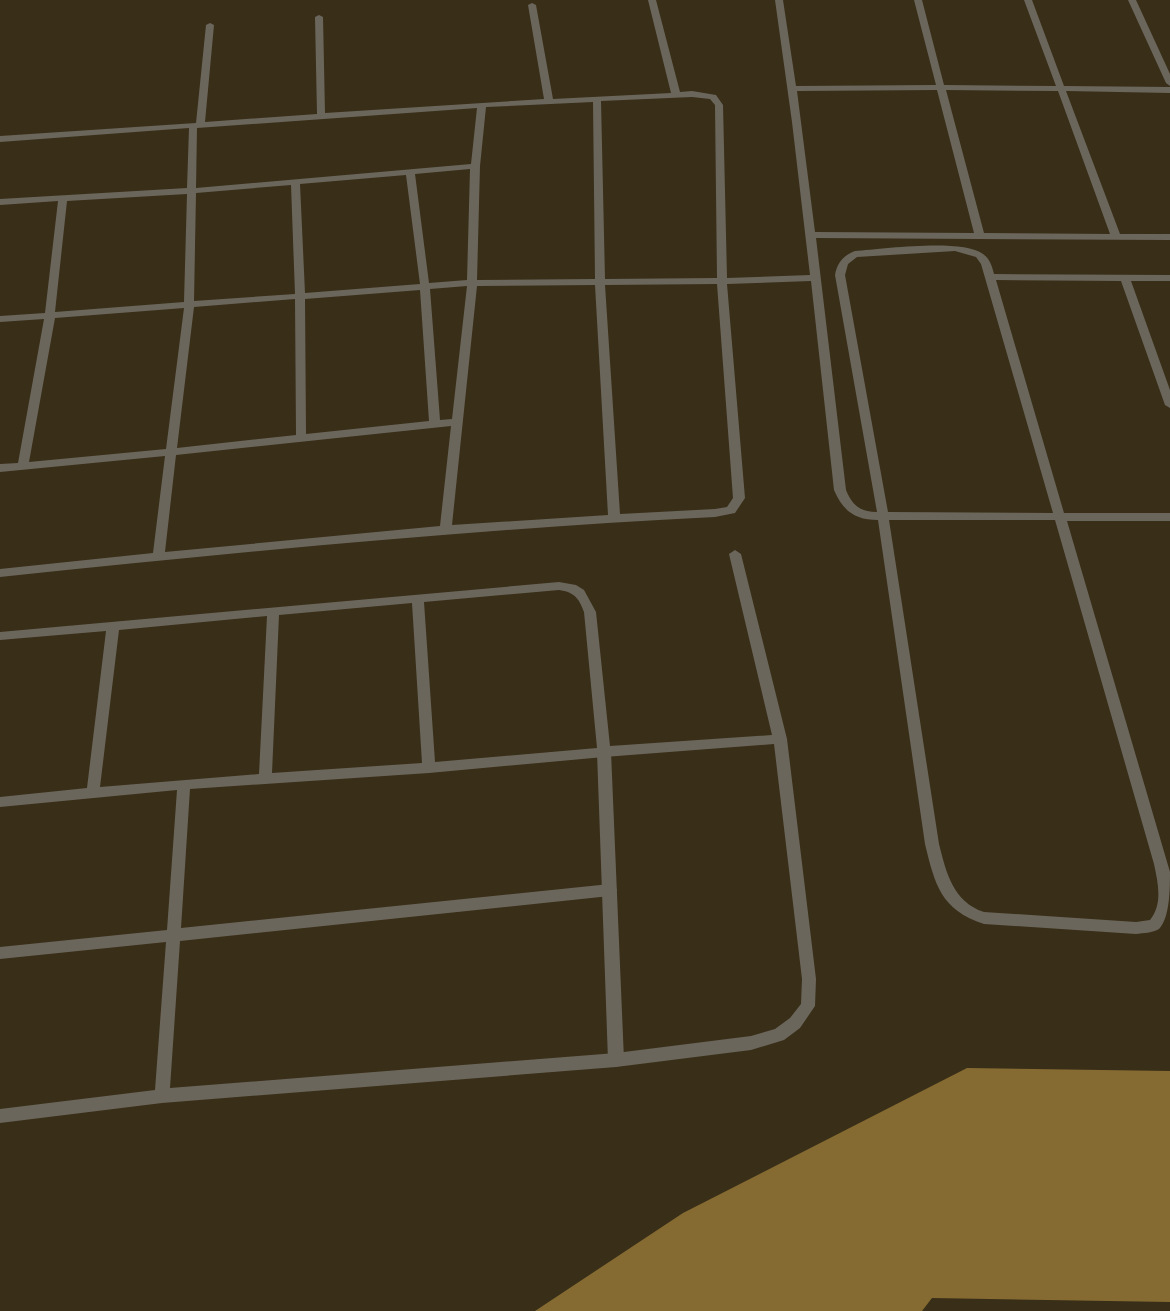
<svg xmlns="http://www.w3.org/2000/svg" width="1170" height="1311" font-family="'Noto Sans',sans-serif">
<rect width="100%" height="100%" fill="#392e18"/>
<path fill="#856b32" d="M967,1068l203,3v231l-238,-4 -10,13h-387l148,-98z"/>
<g fill="none" stroke-linecap="round" stroke-linejoin="round">
<path fill="#6b665b" fill-rule="evenodd" d="M604,747l5,1 2,4 13,308 -3,5 -5,2 -5,-2 -3,-5 -11,-308 2,-4z"/>
<g fill="#6b665b" fill-rule="evenodd">
<path d="M648,0h8l24,92 12,-1 24,4 7,10 4,173 83,-3 -18,-153 -17,-122h8l13,86 140,-1 -22,-85h8l22,85 112,1 -32,-86h8l32,86 106,1v6l-104,-2 54,143h50v6l-354,-2 30,252c6,15 14,22 31,22l-42,-237c2,-12 9,-20 20,-24 28,-2 107,-13 128,3 7,5 9,12 11,20l176,1v6h-39l39,109v18l-5,-3 -44,-124 -125,-1 68,233h106v8h-103l103,351c0,16 0,46 -11,57 -6,4 -16,4 -23,5l-152,-10c-43,-14 -49,-39 -59,-80l-47,-324c-23,0 -35,-9 -44,-30l-23,-209 -84,3 18,214 -10,15 -20,4c-239,12 -477,35 -715,60v-8l153,-16 12,-97 -165,16v-8l18,-1 26,-144 -44,3v-6l45,-3 13,-112 -58,4v-6l187,-11 2,-60 -189,14v-6l196,-13 10,-98 4,-2 4,2 -9,97 112,-8 -2,-97 4,-2 4,2 2,96 219,-14 -16,-94 4,-2 4,2 17,94 118,-6zM937,90l37,143 -159,-1 -18,-141zM946,90l112,1 52,143 -126,-1zM692,97l18,2 5,6 2,173 -112,1 -4,-178zM593,102l2,177 -118,1 3,-114 6,-59zM477,108l-6,56 -275,24 1,-60zM470,169l-3,111 -38,3 -14,-109zM406,175l14,109 -115,9 -5,-109zM291,185l4,109 -101,7 2,-108zM187,194l-3,108 -129,10 12,-111zM955,251l21,6 5,7 72,249 -165,-1 -43,-237 3,-11 9,-7zM717,284l16,214 -6,9 -12,2 -95,5 -15,-229zM595,285l13,230 -156,10 25,-239zM467,286l-15,133 -12,1 -10,-131zM420,290l9,131 -123,13 -1,-135zM295,299l1,136 -119,13 17,-141zM184,308l-18,141 -137,13 26,-144zM451,426l-11,100 -275,26 11,-97zM889,520h166l99,344c4,19 9,40 -4,56l-14,2 -152,-10c-31,-10 -38,-40 -45,-68z"/>
<path d="M1128,0h8l34,74v12l-4,-3z"/>
<path d="M735,550l6,4 46,185 29,240 -1,27 -15,22 -16,12 -33,10 -135,17 -454,36 -162,20v-14l155,-19 11,-148 -166,17v-12l167,-17 10,-140 -177,17v-10l87,-9 19,-157 -106,9v-8l559,-50 17,3 8,5 12,22 14,134 162,-11 -43,-181zM559,590c15,2 20,8 25,22l13,136 -162,14 -11,-160zM412,603l10,160 -150,10 7,-158zM267,616l-8,158 -159,13 19,-157zM774,744l28,235 -1,25 -11,14 -15,11 -24,7 -135,17 -446,35 10,-147 430,-45 5,-2 2,-4 -2,-4 -5,-2 -429,44 9,-139 239,-16 175,-16z"/>
</g>
</g>
</svg>
